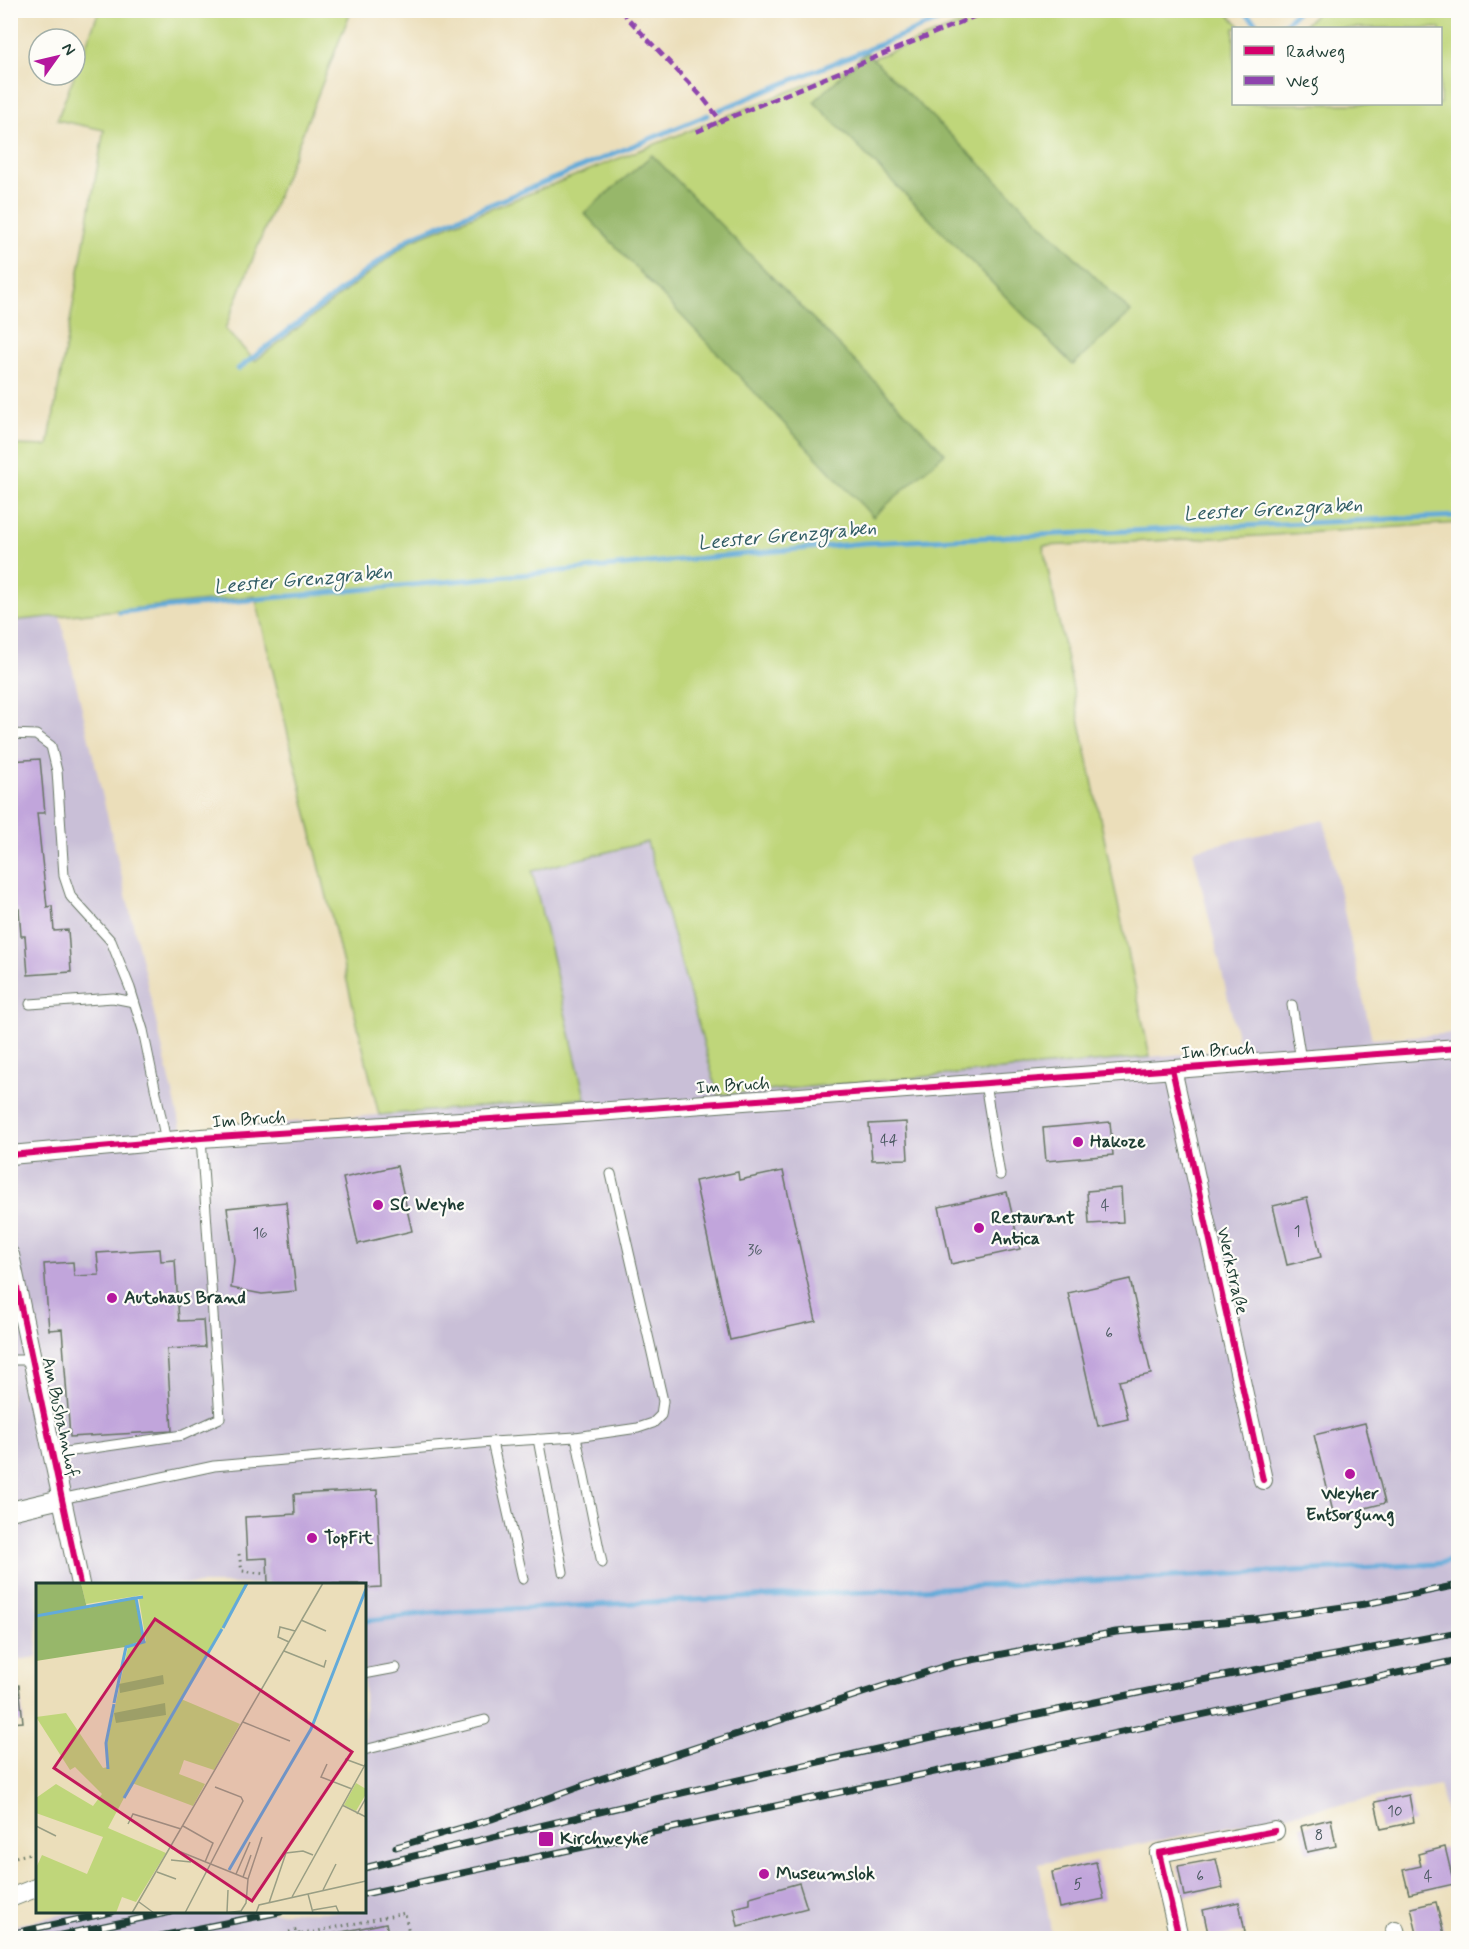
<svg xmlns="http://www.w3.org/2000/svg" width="1469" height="1949" font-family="Mynerve,sans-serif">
<rect width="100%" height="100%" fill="#fdfcf7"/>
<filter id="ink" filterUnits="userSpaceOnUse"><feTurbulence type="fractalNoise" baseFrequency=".0167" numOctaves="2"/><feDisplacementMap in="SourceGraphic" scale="12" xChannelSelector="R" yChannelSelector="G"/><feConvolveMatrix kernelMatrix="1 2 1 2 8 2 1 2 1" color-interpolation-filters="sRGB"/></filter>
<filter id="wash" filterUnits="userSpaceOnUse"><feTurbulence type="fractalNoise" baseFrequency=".008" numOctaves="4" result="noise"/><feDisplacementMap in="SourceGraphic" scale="24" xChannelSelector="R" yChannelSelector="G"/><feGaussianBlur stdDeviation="1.35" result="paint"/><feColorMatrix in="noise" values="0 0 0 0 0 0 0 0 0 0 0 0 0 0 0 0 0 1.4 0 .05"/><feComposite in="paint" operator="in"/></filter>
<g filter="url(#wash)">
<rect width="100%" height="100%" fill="#ebdeba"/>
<path fill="#c9bfd7" d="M60,616l122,515 403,-33 -53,-227 115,-30 71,254 522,-46 -47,-199 131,-30 48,219 86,-6v794l-8,2 -11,-44 -400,79 13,72 -27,2h-1014v-12l62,-14h291v-328h-326l-1,73 -26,4v-1040z"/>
<path fill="#bfd67a" stroke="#6f8a57" stroke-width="1.5" d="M99,11h252l-126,318 30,32 157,-121 581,-229h232l17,17h-8v76h206v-76h-139l18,-17h139v512l-200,13 -215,10 107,511 -432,38 -71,-253 -115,29 53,227 -206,17 -124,-519 -244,25v-176l37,1 56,-316 -47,-10z"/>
<g fill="#97b76a" stroke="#5b7a4f" stroke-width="1.5">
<path d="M866,52l265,260 -58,53 -259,-263z"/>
<path d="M652,155l293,298 -72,64 -289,-304z"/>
</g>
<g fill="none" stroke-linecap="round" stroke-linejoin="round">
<g stroke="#62aad9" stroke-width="5">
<path d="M1242,10l20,18"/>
<path d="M1276,28l9,-4 13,-14"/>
<path d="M719,110l245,-100"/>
<path d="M238,369l173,-132 297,-122"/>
<path d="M119,612l745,-69 594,-27"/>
<path d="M364,1621l64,-8 1008,-49 22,-5"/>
</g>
</g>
<g id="blocks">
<g fill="#c1a5db">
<path d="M40,759l5,54h-8l10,94 5,-1 2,25 14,-1 3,42 -43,3 -3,-39h-4l-2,-27h-6l-3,-31v-117z"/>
<path d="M906,1122l2,37 -36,1 -3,-36z"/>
<path d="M1110,1122l3,33 -67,6 -3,-33z"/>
<path d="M397,1166l15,65 -54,13 -15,-66z"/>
<path d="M783,1171l33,150 -86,19 -35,-159 43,-9 1,8z"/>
<path d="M1121,1188l2,34 -34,2 -2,-33z"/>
<path d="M1007,1192l13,57 -69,15 -12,-57z"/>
<path d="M1307,1198l14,59 -34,8 -14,-59z"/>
<path d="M286,1202l10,89 -34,3 -31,-6 3,-28 -7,-52z"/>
<path d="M160,1249l1,12 14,-1 4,61 24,-1 2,27 -38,2 5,82 -102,6 -8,-108 -13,1 -5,-66 29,-2 1,14 25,-1 -2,-22z"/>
<path d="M1130,1279l21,95 -32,7 9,38 -30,7 -30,-133z"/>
<path d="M1365,1423l20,80 -51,13 -20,-81z"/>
<path d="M377,1490l4,97 -17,1v-4h-96l-1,-26 -20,1 -2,-42 50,-3 -1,-20z"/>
<path d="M19,1685l4,37 -13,1v-37z"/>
<path d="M1409,1795l5,27 -33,7 -6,-27z"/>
<path d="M1331,1819l5,27 -29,6 -6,-26z"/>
<path d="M1445,1847l9,37 -45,10 -6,-24 18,-4 -3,-12z"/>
<path d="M1216,1859l7,29 -39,8 -6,-30z"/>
<path d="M1096,1862l8,37 -45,9 -7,-36z"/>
<path d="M799,1883l8,25 -69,18 -4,-18 16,-4v-7z"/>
<path d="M1239,1902l6,30 -36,6 -6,-28z"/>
<path d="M1436,1902l9,36h-27l-7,-30z"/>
<path d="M386,1923l3,15h-70l-1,-1z"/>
</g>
</g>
</g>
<g filter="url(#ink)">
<use href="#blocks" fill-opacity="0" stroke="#667563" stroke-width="1.5"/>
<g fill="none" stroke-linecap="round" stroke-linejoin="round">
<g stroke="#667563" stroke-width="11">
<g id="service">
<path d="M10,734l26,1 15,11 6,25 7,105 7,21 40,44 19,47 13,42 23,111"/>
<path d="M30,1004l83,-6 21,4"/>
<path d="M1292,1005l9,55"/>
<path d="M985,1083l15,92"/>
<path d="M10,1360h23"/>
<path d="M576,1437l26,126"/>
<path d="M538,1439l25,133"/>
<path d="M492,1442l31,137"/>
<path d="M52,1454l131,-19 37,-17 -19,-280"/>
<path d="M61,1499l153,-33 278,-24 84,-5 62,-9 15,-5 8,-8 2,-14 -52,-227"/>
<path d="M364,1674l32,-6"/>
<path d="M364,1750l121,-30"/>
</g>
</g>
<g stroke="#667563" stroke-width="20">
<g id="minor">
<path d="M1172,1069l91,411"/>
<path d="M10,1155l191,-17 396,-26 861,-64"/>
<path d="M10,1255l70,329"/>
<path d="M10,1511l51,-12"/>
<path d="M10,1898l28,-11"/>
<path d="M1395,1930l2,8"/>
<path d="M1179,1938l-20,-85 116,-22"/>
</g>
</g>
<g stroke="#667563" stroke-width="3" stroke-dasharray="1.5 4.5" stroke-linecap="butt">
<path d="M239,1554l3,17 24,3"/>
<path d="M10,1858l28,-6"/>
<path d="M289,1932l9,-2 2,8"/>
<path d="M260,1938h4"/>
<path d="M284,1938l121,-25 5,25"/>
</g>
<use href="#service" stroke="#fff" stroke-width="9"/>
<use href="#minor" stroke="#fff" stroke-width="18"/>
<g stroke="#1f3d34" stroke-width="7">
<g id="rail">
<path d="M396,1847l96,-28 111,-41 348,-114 165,-32 140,-13 109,-15 93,-19"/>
<path d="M364,1868c259,-63 519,-122 779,-176 105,-22 211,-40 315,-60"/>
<path d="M364,1894l1094,-234"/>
<path d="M10,1934l102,-22"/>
<path d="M47,1938l124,-26"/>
<path d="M151,1938l129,-26"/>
</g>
</g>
<use href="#rail" stroke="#fdfcf7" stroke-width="4.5" stroke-dasharray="14" stroke-linecap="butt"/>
<g stroke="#8e44ad" stroke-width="4.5" stroke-dasharray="9 4.5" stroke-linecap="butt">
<path d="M620,10l83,88 18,23 269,-111"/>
<path d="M696,132l25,-11"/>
</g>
<g stroke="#fdfcf7" stroke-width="10">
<g id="cycleway">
<path d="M1172,1069l91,411"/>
<path d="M10,1155l191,-17 396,-26 861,-64"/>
<path d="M10,1255l70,329"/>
<path d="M1179,1938l-20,-85 116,-22"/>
</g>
</g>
<use href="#cycleway" stroke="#d6006c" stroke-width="6"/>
</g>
</g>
<g fill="#b5179e" stroke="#fdfcf7" stroke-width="2">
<circle cx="1078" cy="1142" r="6"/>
<circle cx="378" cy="1205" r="6"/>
<circle cx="979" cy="1228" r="6"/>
<circle cx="112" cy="1298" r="6"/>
<circle cx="1350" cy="1474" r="6"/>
<circle cx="312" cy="1538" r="6"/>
<rect x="538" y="1831" width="16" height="16" rx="3"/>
<circle cx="764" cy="1874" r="6"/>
</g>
<g text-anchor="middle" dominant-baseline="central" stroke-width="4.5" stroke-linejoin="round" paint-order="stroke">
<g font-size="15" fill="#48575e">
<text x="889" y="1141">44</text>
<text x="1105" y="1206">4</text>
<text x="1297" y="1232">1</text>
<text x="260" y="1234">16</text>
<text x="755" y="1251">36</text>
<text x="1109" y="1334">6</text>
<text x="1395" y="1812">10</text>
<text x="1319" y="1836">8</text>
<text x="1200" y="1877">6</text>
<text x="1428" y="1877">4</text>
<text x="1078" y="1885">5</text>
</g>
<g font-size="18" fill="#1f3d34" stroke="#fdfcf7">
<text transform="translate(1218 1051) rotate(-4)">Im Bruch</text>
<text transform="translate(733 1086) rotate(-4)">Im Bruch</text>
<text transform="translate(249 1120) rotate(-4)">Im Bruch</text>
<text transform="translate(1232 1271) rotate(77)">Werkstraße</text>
<text transform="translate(60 1417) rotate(78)">Am Busbahnhof</text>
</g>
<g font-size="18" font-weight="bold" fill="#1f3d34" stroke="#fdfcf7" text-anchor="start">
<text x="1090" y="1142">Hakoze</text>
<text x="390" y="1205">SC Weyhe</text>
<text x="991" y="1218">Restaurant<tspan x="991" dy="21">Antica</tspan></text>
<text x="124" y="1298">Autohaus Brand</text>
<text x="1350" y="1494" text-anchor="middle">Weyher<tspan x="1350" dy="21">Entsorgung</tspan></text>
<text x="324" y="1538">TopFit</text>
<text x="560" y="1839">Kirchweyhe</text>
<text x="776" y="1874">Museumslok</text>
</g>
<g font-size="20" font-style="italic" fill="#335e66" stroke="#fdfcf7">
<text transform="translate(1273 510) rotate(-3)">Leester Grenzgraben</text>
<text transform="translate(787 536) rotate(-5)">Leester Grenzgraben</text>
<text transform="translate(303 580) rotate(-5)">Leester Grenzgraben</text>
</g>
</g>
<g transform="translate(36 1583)">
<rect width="330" height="330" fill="#ebdeba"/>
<path d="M45,0h168l-68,116 59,25 -26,46 -30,-10 -5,14 26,10 -12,22 -61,-23 -24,45 58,25 -30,49 -14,-5 -6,16h-80v-45l6,-13 45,19 16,-37 -67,-24v-15l20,-14 37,22 9,-12 -27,-27 -5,3 -34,-53 30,-4 37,55 5,-1 -1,-24 21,-96 18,-6 -7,-42 4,-4 -57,9zM320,200l10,6v5l-10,17 -12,-6z" fill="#bfd67a"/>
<path d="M0,0h45l6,25 48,-10 8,42 -18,7 -89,14zM127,92l1,9 -44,9 -1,-9zM129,120l1,12 -50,8 -2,-10z" fill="#97b76a"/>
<path fill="none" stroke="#62aad9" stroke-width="3" d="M0,33l99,-18M187,45l24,-45M78,120l12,-56 18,-5 -8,-44 7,-1M72,186l-2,-26 8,-39M88,215l98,-169M193,287l82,-141 55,-140"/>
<path fill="none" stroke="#999e84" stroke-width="1.5" d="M265,37l25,11M253,59l-11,-5 2,-10 15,4M248,68l40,16 2,-7M207,139l47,19M309,176l19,7M291,181l-6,13 31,12M306,222l24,12M321,231l9,-16M92,241l5,-10 48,15M0,243l20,10M147,243l30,17 -8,19M135,265l77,31 -2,24 -5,8M135,277l20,2M121,289l19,7M200,291l14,-32M207,294l8,-22M212,296l14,-42M287,307l13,-26M272,311l5,19M256,314l74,-134M103,319l15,11M233,320l17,-50 17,-2 10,4M277,327l23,-4 3,7M191,329l1,-22M96,330l191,-330M149,330l58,-112 -2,-4 -26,-10M187,330l19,-2M220,330l3,-8 107,-24"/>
<path fill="#c2185b" fill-opacity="0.15" stroke="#c2185b" stroke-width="3" d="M119,36l197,133 -100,149 -198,-133z"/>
<rect width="330" height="330" fill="none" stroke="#1f3d34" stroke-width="3"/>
</g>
<rect width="1469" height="1949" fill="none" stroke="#fdfcf7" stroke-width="36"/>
<rect x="1232" y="27" width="210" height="78" fill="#fdfcf7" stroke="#a4b0a9" stroke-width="1.5"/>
<rect x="1244" y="46" width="30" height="9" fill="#d6006c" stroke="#a4b0a9" stroke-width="1.5"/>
<text x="1286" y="57" font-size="18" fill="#1f3d34">Radweg</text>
<rect x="1244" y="76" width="30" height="9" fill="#8e44ad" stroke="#a4b0a9" stroke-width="1.5"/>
<text x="1286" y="87" font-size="18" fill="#1f3d34">Weg</text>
<g transform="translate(57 57) rotate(56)"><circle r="28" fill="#fdfcf7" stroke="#a4b0a9" stroke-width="1.5"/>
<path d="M0-4.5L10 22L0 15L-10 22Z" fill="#b5179e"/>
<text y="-9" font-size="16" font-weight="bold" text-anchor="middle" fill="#1f3d34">N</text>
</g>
</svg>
